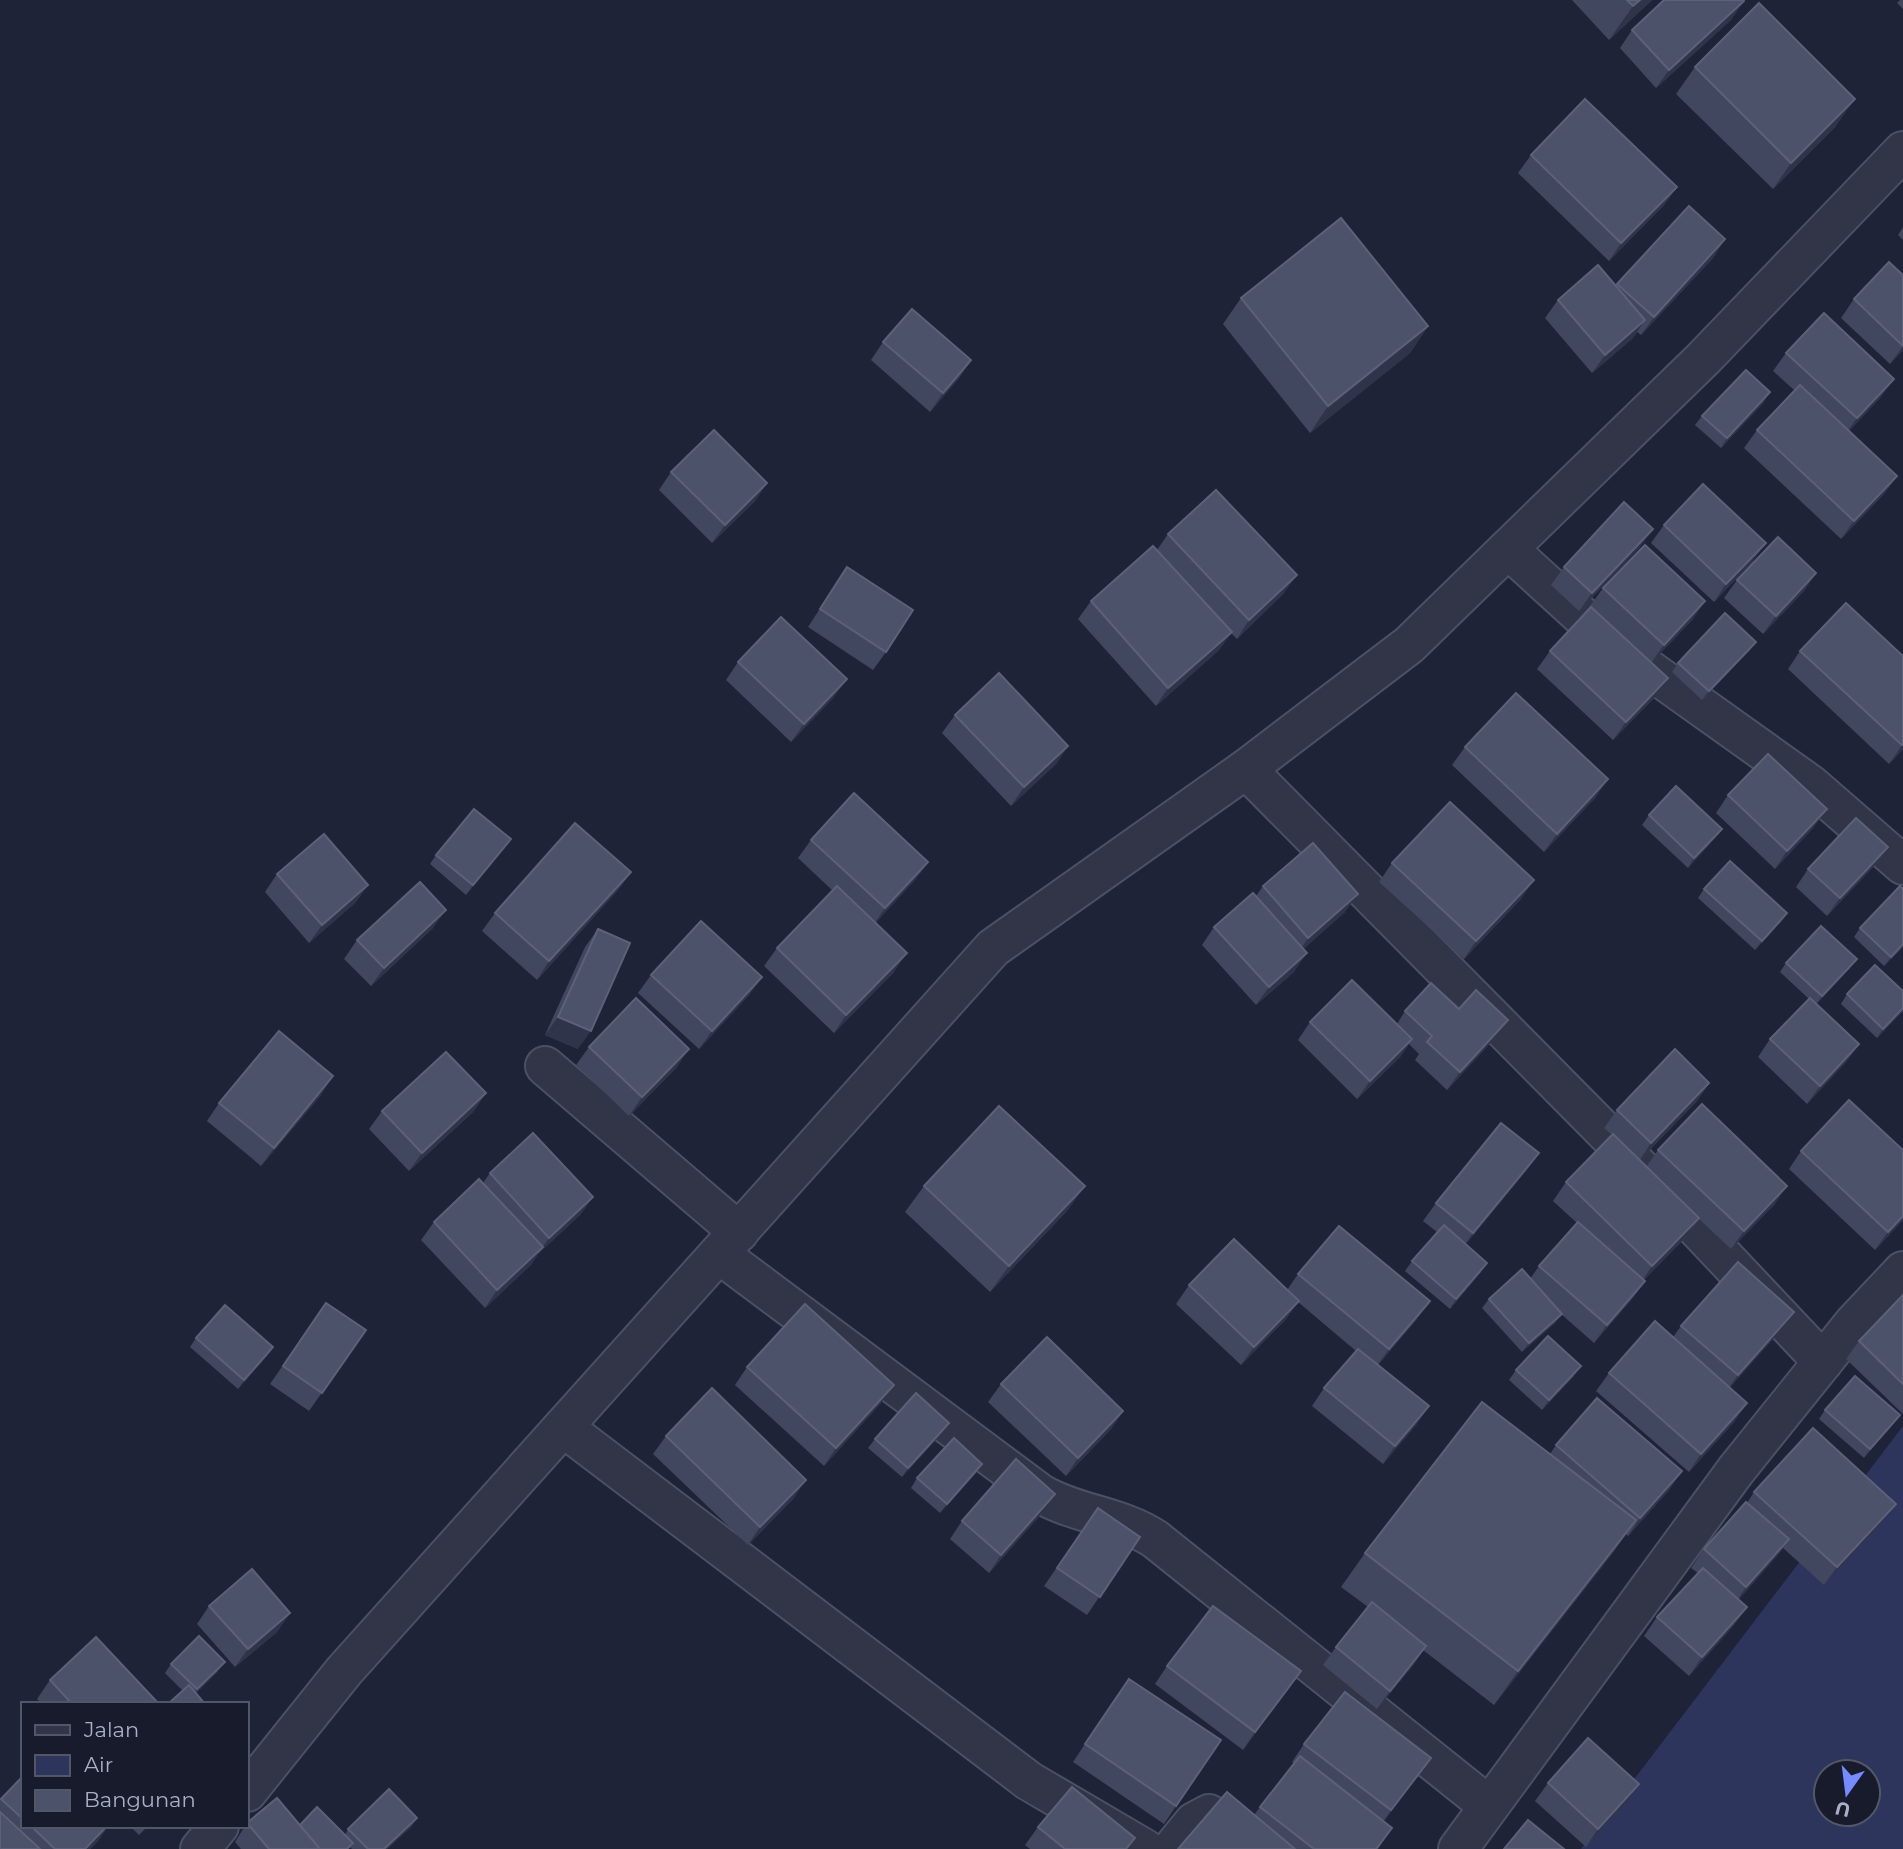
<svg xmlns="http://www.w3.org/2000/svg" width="1903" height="1849" font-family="Montserrat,sans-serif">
<rect width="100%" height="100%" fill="#1e2337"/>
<path fill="#2d355c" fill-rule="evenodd" d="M1903,1426v423h-322zM1826,1772h42v42h-42z"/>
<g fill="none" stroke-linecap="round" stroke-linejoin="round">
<g stroke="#4c5063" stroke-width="42">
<g id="minor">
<path d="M1508,549l101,92 202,144 92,80"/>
<path d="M1246,769l378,382 199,211"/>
<path d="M545,1066l194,166"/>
<path d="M719,1254l322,240c37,21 79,22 114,45l334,267"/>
<path d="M563,1427l466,354 116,68"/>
<path d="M247,1792l97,-121 649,-723 253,-179 163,-124 294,-286 200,-208"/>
<path d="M200,1849l19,-23"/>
<path d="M1172,1849l22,-27 15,-8 52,35"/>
<path d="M1458,1849l278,-379 118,-147 49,-52"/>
</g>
</g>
<use href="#minor" stroke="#323548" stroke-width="38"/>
</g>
<g fill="#424760">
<path d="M1572,0h80l-43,40z"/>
<path d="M1900,0h3v9l-6,-6z"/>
<path d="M1732,19l-76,69 -36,-40 12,-18z"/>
<path d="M1695,67l141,59 -63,63 -97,-95z"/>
<path d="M1531,155l146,32 -13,18 -55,56 -91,-88z"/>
<path d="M1689,206l36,33 -12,19 -72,77 -4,-3 -4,6 -41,35 -47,-55 13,-18 58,-14z"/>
<path d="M1903,227v13l-5,-5z"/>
<path d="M1903,275v75l-13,14 -49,-46 13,-19z"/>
<path d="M1241,298l187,28 -18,27 -100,80 -87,-109z"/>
<path d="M883,342l88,18 -12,18 -29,34 -59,-52z"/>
<path d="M1786,353l95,44 -32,34 48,45 -13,18 -43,45 -97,-91 13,-18 37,-40 -21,-19z"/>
<path d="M1764,402l-43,46 -26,-23 7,-9z"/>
<path d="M671,472l96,11 -12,18 -43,42 -53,-53z"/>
<path d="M1664,525l89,36 -39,41 -63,-59z"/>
<path d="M1168,534l116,59 -47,46 -6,-6 -12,17 -63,56 -78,-87 13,-18 66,-51z"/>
<path d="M1640,547l-61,64 -28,-26 13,-18z"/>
<path d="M847,567l39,85 -13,18 -65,-43z"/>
<path d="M1816,573l-12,18 -41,43 -39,-36 13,-18z"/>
<path d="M1603,588l90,31 -42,44 4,34 -42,43 -76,-71 13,-18 41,-44 -1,-1z"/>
<path d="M1756,642l-7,9 -47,49 -30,-28 6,-9z"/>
<path d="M1800,651l103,5v93l-14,15 -101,-95z"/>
<path d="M738,662l96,35 -43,45 -65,-62z"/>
<path d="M955,715l113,31 -12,18 -45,42 -69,-73z"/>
<path d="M1465,747l131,50 -52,55 -92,-87z"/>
<path d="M1728,795l86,32 -39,42 -59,-56z"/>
<path d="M1649,815l73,14 -7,9 -27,30 -46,-43z"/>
<path d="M511,839l-45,56 -36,-31 6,-9z"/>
<path d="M811,840l117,22 -13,18 -40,43 19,49 -60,61 -70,-67 13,-18 56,-57 -35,-33z"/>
<path d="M1888,847l-13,18 -48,51 -31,-29 12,-18z"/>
<path d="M1392,863l129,36 -57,60 -85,-77z"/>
<path d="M631,872l-13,18 -81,90 -55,-49 13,-18z"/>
<path d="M277,874l91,11 -13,18 -46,40 -44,-51z"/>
<path d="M1263,886l82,26 -42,37 -9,23 -38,33 -54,-60 12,-18 42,-31z"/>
<path d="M1704,889l83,24 -6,9 -26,28 -57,-52z"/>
<path d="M433,928l-62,58 -27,-27 13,-19z"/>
<path d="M1860,928l43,19 -19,19 -30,-29z"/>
<path d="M598,929l-20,120 -33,-14 40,-88z"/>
<path d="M1786,963l64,5 -34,36 43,40 -13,18 -39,42 -49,-47 12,-18 39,-40 -29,-27z"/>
<path d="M651,975l111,2 -13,18 -50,54 -61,-56z"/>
<path d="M1903,991v20l-26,27 -36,-34 6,-10z"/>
<path d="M1459,1009l36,29 -48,52 -32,-30 4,-6 -10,-10 -9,13 -43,42 -59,-59 12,-18 87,2 8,-13z"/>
<path d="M589,1047l88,20 -48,49 -53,-51z"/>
<path d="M1709,1083l-12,18 -57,59 7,6 11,-16 117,54 -44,45 -32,-30 -12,17 -43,44 1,1 -13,18 -38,44 -33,-29 -6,9 -33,29 -40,-44 7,-9 41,-20 9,-13 38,-43 -24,-22 13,-19 46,-47 -8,-7 13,-18z"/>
<path d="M486,1093l-13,19 -64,59 -40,-42 13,-18z"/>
<path d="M321,1095l-60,71 -54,-45 12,-18z"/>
<path d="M1903,1150v70l-28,30 -86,-81 12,-18z"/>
<path d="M1539,1153l-13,18 -60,73 15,28 -31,37 -45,-38 7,-10 25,-29 -14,-11 13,-18z"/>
<path d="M490,1173l103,24 -13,18 -42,39 -7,11 -46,43 -64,-68 13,-18 49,-39z"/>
<path d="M924,1186h161l-19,26 -76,80 -85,-80z"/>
<path d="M1298,1274l119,45 -39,46 51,41 -13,19 -33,39 -71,-58 12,-18 32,-37 -58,-49 -12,17 -45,46 -65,-61 13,-19 98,5z"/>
<path d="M1903,1295v119l-57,-55 13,-18z"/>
<path d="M326,1303l40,27 -57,81 -39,-27z"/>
<path d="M1681,1326l100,4 -51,57 5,34 -46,51 -93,-81 13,-18 64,-36z"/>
<path d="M196,1338l71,18 -29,33 -48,-42z"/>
<path d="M747,1367l134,36 -57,63 -89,-81z"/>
<path d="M1516,1370l58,6 -32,34 -33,-30z"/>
<path d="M1001,1384l122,27 -12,18 -45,47 -78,-74z"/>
<path d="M1825,1410l68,14 -29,34 -45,-39z"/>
<path d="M943,1432l-41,45 -34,-29 7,-9z"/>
<path d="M666,1436l128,62 -46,47 -95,-91z"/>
<path d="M1556,1445l114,44 -42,47 -2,-2 -14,20 -118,151 -71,-55 -9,14 -37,45 -54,-44 13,-18 32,-40 -27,-20 24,-34 185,-99z"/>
<path d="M976,1473l-36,40 -29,-25 6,-10z"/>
<path d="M1754,1492l129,30 -59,63 -41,-37 -7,9 -38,43 9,7 -13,18 -45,51 -45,-40 13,-19 41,-44 -7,-5 13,-19 43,-46z"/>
<path d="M1098,1508l42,29 -53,78 -43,-29z"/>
<path d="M1043,1512l-54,61 -39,-34 12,-18z"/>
<path d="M209,1606l81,7 -13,19 -42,35 -38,-43z"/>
<path d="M171,1664l47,7 -22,22 -13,-2 -18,-18z"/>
<path d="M1167,1666l134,5 -58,79 -88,-66z"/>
<path d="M50,1680l109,24h-117l-5,-5z"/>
<path d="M1116,1697l105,43 -57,84 -91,-62z"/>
<path d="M1304,1744l127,14 -47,63 8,7 -14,21h-200l76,-34 40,-52 -2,-1z"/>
<path d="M23,1776v50h85l-10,15 -8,8h-90v-49z"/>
<path d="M1548,1783l78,20 -40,44 -51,-46z"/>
<path d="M417,1818l-6,9 -24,22h-35l-2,-2 -2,2h-107l-6,-7 10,-16h2v-3l53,2 45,10 3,-6z"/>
<path d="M130,1826h18l-9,9z"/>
<path d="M1038,1827l89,22h-97l-5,-4z"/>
</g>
<g fill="#2f344b">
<path d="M1640,0h12l-43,40 24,-34z"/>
<path d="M1744,1l-12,18 -76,69 13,-18z"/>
<path d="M1855,99l-19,27 -63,63 18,-26z"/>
<path d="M1677,187l-13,18 -55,56 12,-18z"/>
<path d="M1725,239l-12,19 -72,77 13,-18z"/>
<path d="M1645,320l-12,18 -41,35 13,-18z"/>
<path d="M1428,326l-18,27 -100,80 18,-27z"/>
<path d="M1903,346v4l-13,14z"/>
<path d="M971,360l-12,18 -29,34 13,-19z"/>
<path d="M1894,379l-13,18 -37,39 13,-18z"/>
<path d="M1770,392l-6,10 -43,46 6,-10z"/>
<path d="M1897,476l-13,18 -43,45 13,-18z"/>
<path d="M767,483l-12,18 -43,42 13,-18z"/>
<path d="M1653,529l-13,18 -61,64 13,-18z"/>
<path d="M1766,543l-13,18 -39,41 12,-18z"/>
<path d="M1816,573l-12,18 -41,43 13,-18z"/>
<path d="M1297,575l-13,18 -47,46 12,-19z"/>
<path d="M1705,601l-12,18 -42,44 13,-18z"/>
<path d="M1232,632l-13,18 -63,56 12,-18z"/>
<path d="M1756,642l-7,9 -47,49 7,-9z"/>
<path d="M1668,678l-13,19 -42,43 13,-18z"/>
<path d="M847,679l-13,18 -43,45 13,-18z"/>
<path d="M1903,744v5l-14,15z"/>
<path d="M1068,746l-12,18 -45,42 13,-19z"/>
<path d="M1608,779l-12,18 -52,55 13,-18z"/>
<path d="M1827,809l-13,18 -39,42 12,-18z"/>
<path d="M1722,829l-7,9 -27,30 6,-10z"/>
<path d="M511,839l-7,9 -38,47 7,-10z"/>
<path d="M1888,847l-13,18 -48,51 13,-18z"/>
<path d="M928,862l-13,18 -43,47 13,-19z"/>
<path d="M631,872l-13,18 -81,90 12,-19z"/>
<path d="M1534,880l-13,19 -57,60 12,-18z"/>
<path d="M368,885l-13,18 -46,40 13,-18z"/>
<path d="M1358,894l-13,18 -49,44 12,-18z"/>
<path d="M446,910l-13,18 -62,58 13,-18z"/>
<path d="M1787,913l-6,9 -26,28 7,-9z"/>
<path d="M1903,944v3l-19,19 7,-9z"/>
<path d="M907,953l-13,19 -60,61 12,-18z"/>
<path d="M1307,953l-13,19 -38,33 13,-18z"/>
<path d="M1857,959l-7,9 -34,37 6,-9z"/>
<path d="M762,977l-13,18 -50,54 13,-18z"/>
<path d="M1903,1008v3l-26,27 6,-9z"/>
<path d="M558,1017l33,14 -13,18 -33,-14z"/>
<path d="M1508,1020l-13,18 -48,52 13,-18z"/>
<path d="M1412,1039l-12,18 -43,42 13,-18z"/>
<path d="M1859,1044l-13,18 -39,42 13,-18z"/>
<path d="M689,1049l-12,18 -48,49 13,-19z"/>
<path d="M333,1076l-12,19 -60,71 13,-18z"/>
<path d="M1709,1083l-12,18 -58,60 12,-18z"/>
<path d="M486,1093l-13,19 -64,59 13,-18z"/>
<path d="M1539,1153l-13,18 -66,80 13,-18z"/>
<path d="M1085,1186l-19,26 -76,80 19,-26z"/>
<path d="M1787,1186l-12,18 -44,45 13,-18z"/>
<path d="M593,1197l-13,18 -42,39 -7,11 -46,43 12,-18 45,-42 7,-10z"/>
<path d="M1903,1216v4l-28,30 13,-18z"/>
<path d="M1699,1218l-12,18 -47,48 12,-18z"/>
<path d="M1487,1263l-6,9 -31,37 6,-10z"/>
<path d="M1645,1281l-13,18 -38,44 13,-18z"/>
<path d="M1299,1301l-13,18 -45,46 13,-18z"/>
<path d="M1430,1301l-13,18 -41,48 13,-18z"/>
<path d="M1794,1312l-13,18 -56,63 13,-18z"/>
<path d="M1562,1314l-7,9 -33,29 7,-9z"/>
<path d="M273,1347l-6,9 -29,33 6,-9z"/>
<path d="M1581,1366l-7,10 -32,34 7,-10z"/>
<path d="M894,1385l-13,18 -57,63 12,-18z"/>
<path d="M1747,1403l-12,18 -46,51 12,-18z"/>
<path d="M1429,1406l-13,19 -33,39 12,-18z"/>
<path d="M1123,1411l-12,18 -45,47 12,-18z"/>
<path d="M1900,1415l-7,9 -29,34 6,-9z"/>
<path d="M949,1423l-6,9 -41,45 6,-9z"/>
<path d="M982,1464l-6,9 -36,40 7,-9z"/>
<path d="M1682,1471l-12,18 -42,47 12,-18z"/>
<path d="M806,1480l-12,18 -46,47 12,-18z"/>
<path d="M1055,1494l-12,18 -54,61 12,-18z"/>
<path d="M1896,1504l-13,18 -59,63 13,-18z"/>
<path d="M1636,1520l-24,34 -118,151 24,-34z"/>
<path d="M1789,1539l-13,18 -42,48 12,-18z"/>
<path d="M1747,1607l-13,18 -45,51 13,-19z"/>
<path d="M290,1613l-13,19 -42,35 13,-18z"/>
<path d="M1426,1646l-12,18 -37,45 13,-18z"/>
<path d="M225,1662l-7,9 -28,27 7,-9z"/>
<path d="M1301,1671l-12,18 -46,61 12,-18z"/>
<path d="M1431,1758l-13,18 -40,52 13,-18z"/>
<path d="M1639,1784l-13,19 -40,44 12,-18z"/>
<path d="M417,1818l-6,9 -24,22h-3z"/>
<path d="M107,1826h1l-10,15 -8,8h-5z"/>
</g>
<g fill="#4d526b" stroke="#5c6179" stroke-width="2">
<path d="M1627,0h13l-7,6z"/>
<path d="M1664,0h79l1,1 -75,69 -37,-40z"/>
<path d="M1759,3l96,96 -64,64 -96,-96z"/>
<path d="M1585,99l92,88 -56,56 -90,-88z"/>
<path d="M1689,206l36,33 -71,78 -37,-33z"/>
<path d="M1341,218l87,108 -100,80 -87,-108z"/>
<path d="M1889,262l14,13v71l-49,-47z"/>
<path d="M1598,265l47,55 -40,35 -47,-55z"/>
<path d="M912,309l59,51 -28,33 -60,-51z"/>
<path d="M1824,313l70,66 -37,39 -71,-65z"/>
<path d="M1746,370l24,22 -43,46 -25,-22z"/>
<path d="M1800,385l97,91 -43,45 -97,-91z"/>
<path d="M714,430l53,53 -42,42 -54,-53z"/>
<path d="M1703,484l63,59 -40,41 -62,-59z"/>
<path d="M1216,490l81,85 -48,45 -81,-86z"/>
<path d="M1624,502l29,27 -61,64 -28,-26z"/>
<path d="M1778,537l38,36 -40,43 -39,-36z"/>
<path d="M1645,545l60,56 -41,44 -61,-57z"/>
<path d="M1153,546l79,86 -64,56 -77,-87z"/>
<path d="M847,567l66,43 -27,42 -66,-43z"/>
<path d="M1846,603l57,53v88l-1,1 -102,-94z"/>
<path d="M1591,607l77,71 -42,44 -76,-71z"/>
<path d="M1725,613l31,29 -47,49 -31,-28z"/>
<path d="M781,617l66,62 -43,45 -66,-62z"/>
<path d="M999,673l69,73 -44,41 -69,-72z"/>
<path d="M1516,693l92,86 -51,55 -92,-87z"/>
<path d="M1768,754l59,55 -40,42 -59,-56z"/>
<path d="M1676,786l46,43 -28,29 -45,-43z"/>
<path d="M854,793l74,69 -43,46 -74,-68z"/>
<path d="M1450,802l84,78 -58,61 -84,-78z"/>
<path d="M474,809l37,30 -38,46 -37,-30z"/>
<path d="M1856,818l32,29 -48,51 -32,-29z"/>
<path d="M575,823l56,49 -82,89 -54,-48z"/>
<path d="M324,834l44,51 -46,40 -45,-51z"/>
<path d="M1313,843l45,51 -50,44 -45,-52z"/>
<path d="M1730,861l57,52 -25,28 -58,-52z"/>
<path d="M420,882l26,28 -62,58 -27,-28z"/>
<path d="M837,886l70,67 -61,62 -69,-67z"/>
<path d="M1900,886l3,3v55l-12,13 -31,-29z"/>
<path d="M1253,893l54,60 -38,34 -55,-60z"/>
<path d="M701,921l61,56 -50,54 -61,-56z"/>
<path d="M1821,926l36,33 -35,37 -36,-33z"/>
<path d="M598,929l32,14 -39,88 -33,-14z"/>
<path d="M1875,965l28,26v17l-20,21 -36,-35z"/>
<path d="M1352,980l60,59 -42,42 -60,-59z"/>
<path d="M1431,983l28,26 17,-19 32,30 -48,52 -33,-30 5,-6 -27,-25z"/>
<path d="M636,998l53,51 -47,48 -53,-50z"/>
<path d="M1810,998l49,46 -39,42 -50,-47z"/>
<path d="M279,1031l54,45 -59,72 -55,-45z"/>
<path d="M1675,1049l34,34 -58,60 -34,-33z"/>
<path d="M446,1052l40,41 -64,60 -40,-42z"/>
<path d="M1849,1100l54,50v66l-15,16 -87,-81z"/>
<path d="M1702,1104l85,82 -43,45 -86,-81z"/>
<path d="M999,1106l86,80 -76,80 -85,-80z"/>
<path d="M1501,1123l38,30 -66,80 -37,-30z"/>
<path d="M533,1133l60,64 -44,41 -59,-65z"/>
<path d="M1613,1134l86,84 -47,48 -86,-84z"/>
<path d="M479,1179l64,68 -46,43 -63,-68z"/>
<path d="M1578,1222l67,59 -38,44 -68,-59z"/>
<path d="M1444,1225l43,38 -31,36 -44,-38z"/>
<path d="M1339,1226l91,75 -41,48 -91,-75z"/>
<path d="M1234,1239l65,62 -45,46 -65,-62z"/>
<path d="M1738,1262l56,50 -56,63 -57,-49z"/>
<path d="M1522,1269l40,45 -33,29 -40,-44z"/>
<path d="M1903,1295v89l-44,-43z"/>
<path d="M326,1303l40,27 -44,63 -39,-27z"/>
<path d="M805,1304l89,81 -58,63 -89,-81z"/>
<path d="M225,1305l48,42 -29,33 -48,-42z"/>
<path d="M1655,1321l92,82 -46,51 -92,-81z"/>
<path d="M1548,1336l33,30 -32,34 -33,-30z"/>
<path d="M1047,1337l76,74 -45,47 -77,-74z"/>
<path d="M1358,1349l71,57 -34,40 -71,-58z"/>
<path d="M1855,1376l45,39 -30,34 -45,-39z"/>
<path d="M712,1388l94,92 -46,47 -94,-91z"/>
<path d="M916,1393l33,30 -41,45 -33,-29z"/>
<path d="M1597,1398l85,73 -42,47 -84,-73z"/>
<path d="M1482,1402l154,118 -118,151 -153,-118z"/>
<path d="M1813,1428l83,76 -59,63 -83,-75z"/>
<path d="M954,1438l28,26 -35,40 -30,-26z"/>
<path d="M1016,1459l39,35 -54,61 -39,-34z"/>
<path d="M1746,1502l43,37 -43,48 -42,-38z"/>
<path d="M1098,1508l42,29 -40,60 -43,-29z"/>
<path d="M1703,1568l44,39 -45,50 -45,-40z"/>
<path d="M252,1569l38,44 -42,36 -39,-43z"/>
<path d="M1372,1602l54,44 -36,45 -54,-44z"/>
<path d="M1213,1606l88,65 -46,61 -88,-66z"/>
<path d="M199,1636l26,26 -28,27 -26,-25z"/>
<path d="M96,1637l63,67h-87l-22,-24z"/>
<path d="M1129,1679l92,61 -45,66 -91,-62z"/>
<path d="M189,1685l16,19h-37z"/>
<path d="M1345,1692l86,66 -40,52 -87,-66z"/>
<path d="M1588,1738l51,46 -41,45 -50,-46z"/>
<path d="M1300,1756l92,72 -16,21h-62l-54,-42z"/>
<path d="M23,1776v43l-22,-20z"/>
<path d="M1072,1787l63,51 -9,11h-61l-27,-22z"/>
<path d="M389,1789l28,29 -33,31h-16l-20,-20z"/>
<path d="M1227,1792l68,57h-117z"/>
<path d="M277,1798l43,51h-51l-22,-26z"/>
<path d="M317,1807l36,36 -6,6h-27l-20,-24z"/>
<path d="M0,1812l40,37h-40z"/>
<path d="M1528,1820l36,29h-60z"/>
<path d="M31,1826h76l-22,23h-30z"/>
</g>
<rect x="21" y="1702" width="228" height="126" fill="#171b2c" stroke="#525669" stroke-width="2"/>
<rect x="35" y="1725" width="35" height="10" fill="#323548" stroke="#525669" stroke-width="2"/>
<text x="84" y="1737" font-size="21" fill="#abafc5">Jalan</text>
<rect x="35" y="1755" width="35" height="21" fill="#2d355c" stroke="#525669" stroke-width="2"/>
<text x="84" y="1772" font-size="21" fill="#abafc5">Air</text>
<rect x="35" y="1790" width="35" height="21" fill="#4d526b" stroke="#525669" stroke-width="2"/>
<text x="84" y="1807" font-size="21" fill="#abafc5">Bangunan</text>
<g transform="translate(1847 1793) rotate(194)"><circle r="33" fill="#171b2c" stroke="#525669" stroke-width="2"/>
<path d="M0-5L12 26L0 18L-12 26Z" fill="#778aff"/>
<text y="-10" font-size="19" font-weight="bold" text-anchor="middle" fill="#abafc5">U</text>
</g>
</svg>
